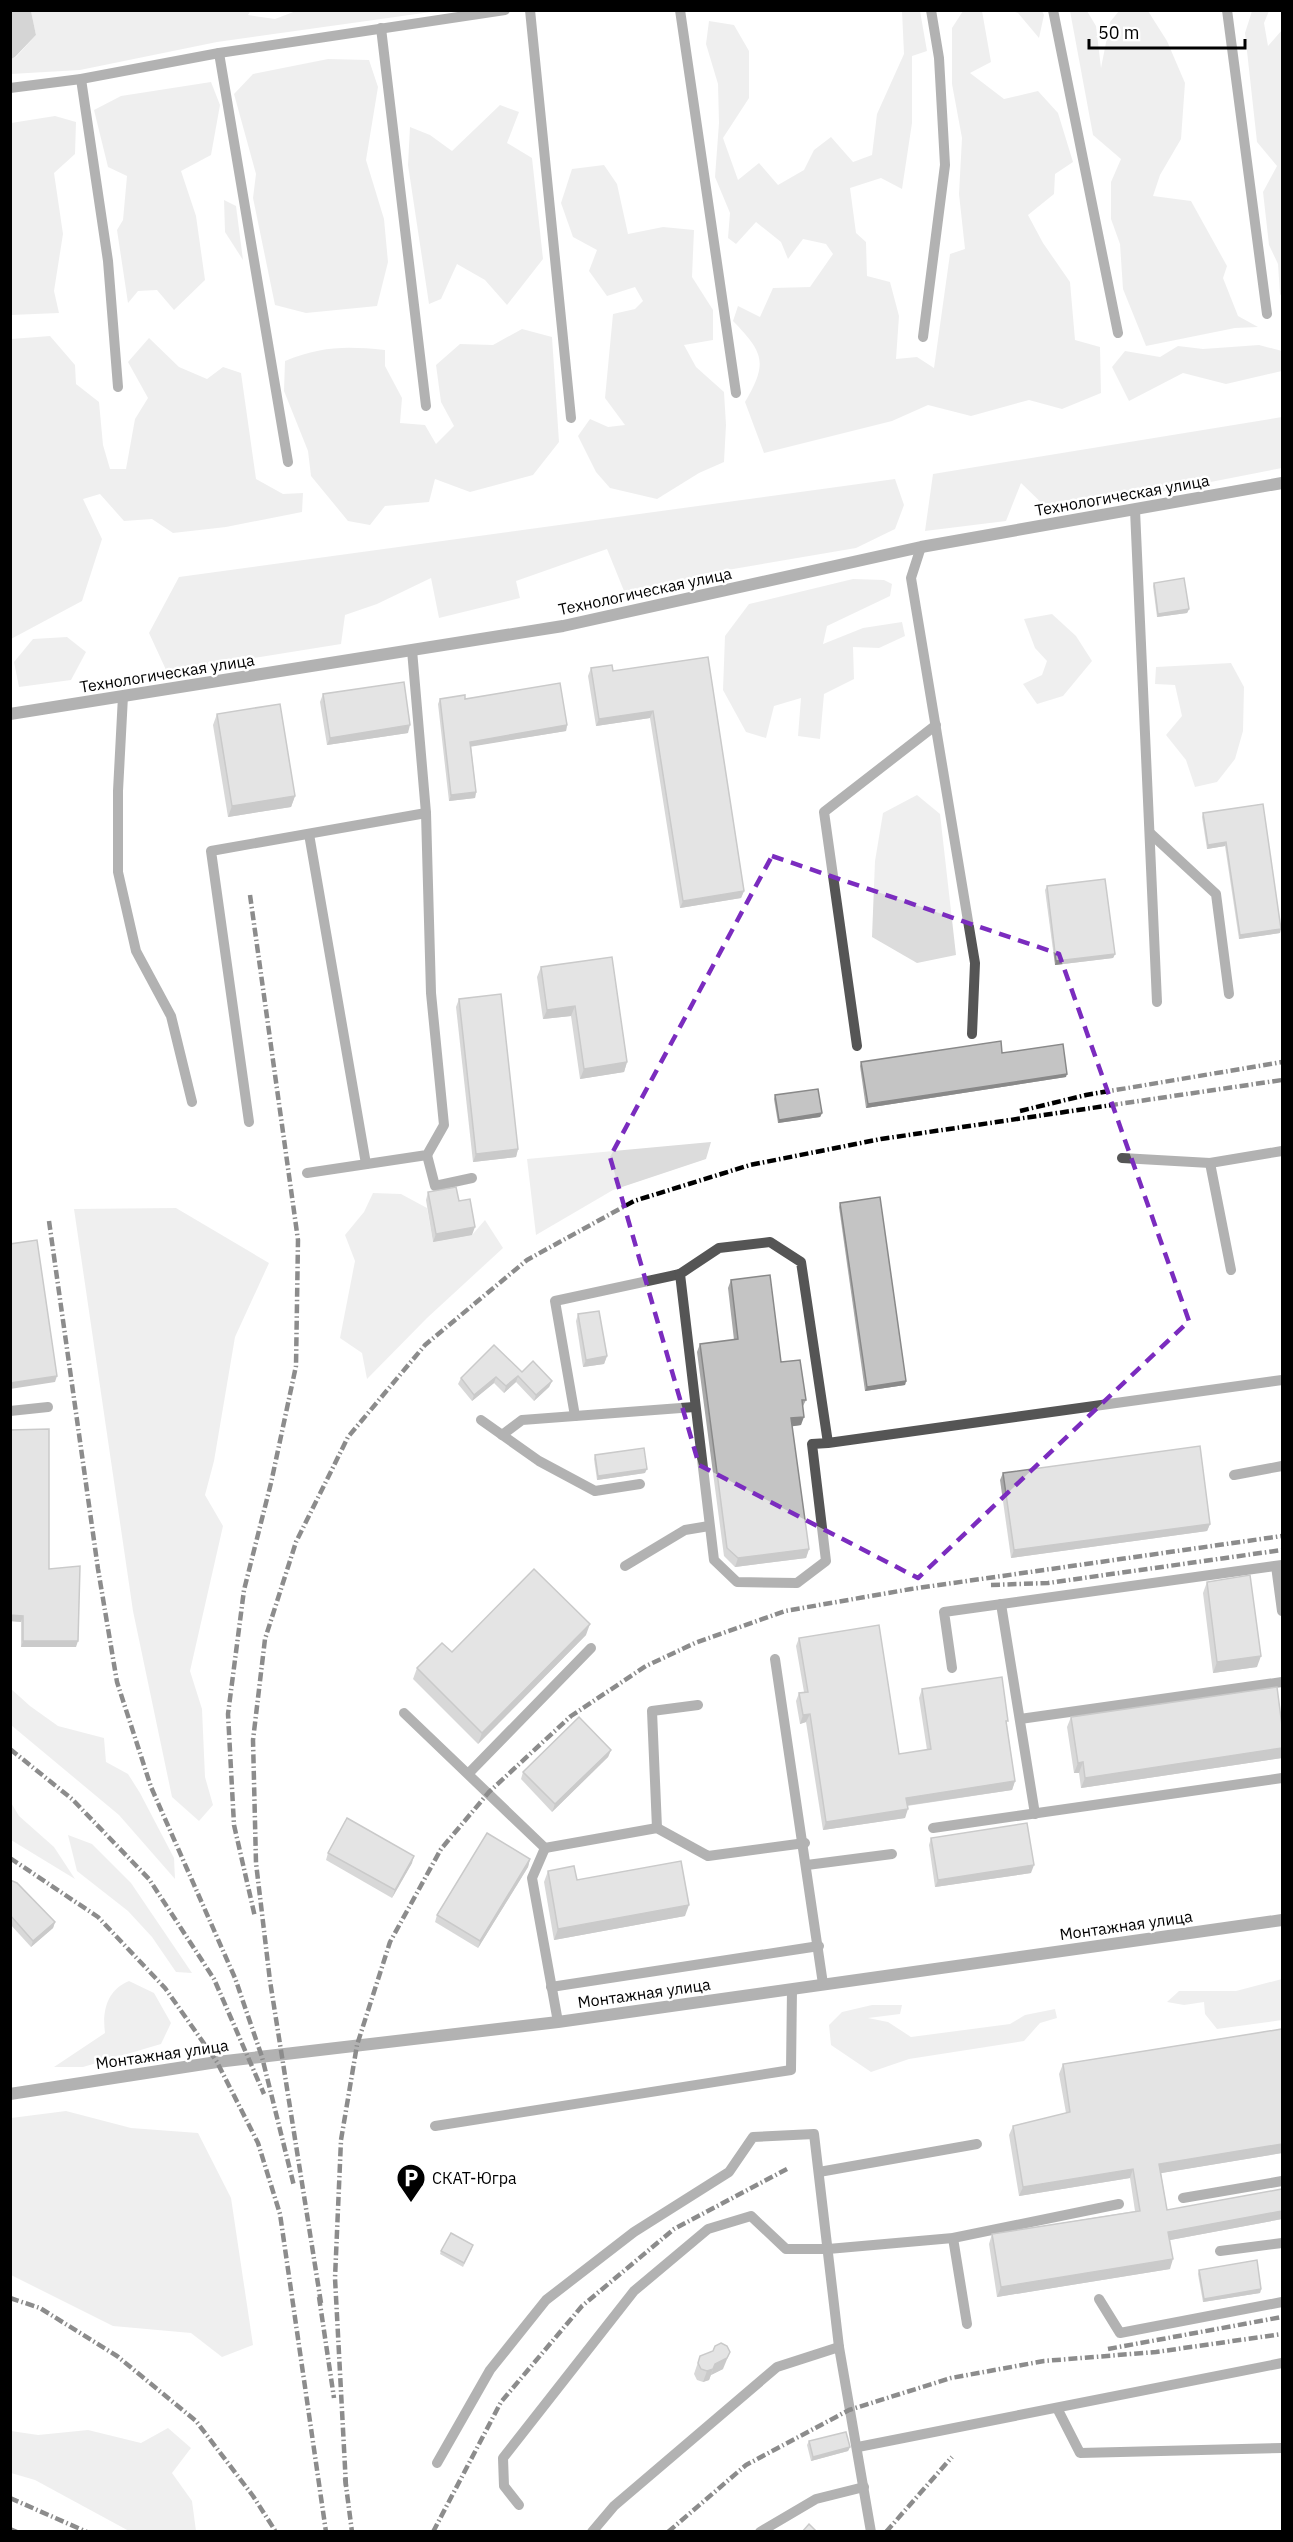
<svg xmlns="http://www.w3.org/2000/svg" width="1293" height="2542" font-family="'IBM Plex Sans',sans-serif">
<rect width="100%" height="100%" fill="#fff"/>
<g fill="#dcdcdc">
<path d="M251,10l-3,5 27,4 21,-8h142l-221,31 -137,28 -69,4 -1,-15 6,-2 20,-22 -5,-24z"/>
<path d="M902,11h18l7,40 -15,5v67l-10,66 -21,-11 -31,10 6,45 10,9 1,34 23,6 9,34 -3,43 21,-2 17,11 16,-114 15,-5 -6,-55 3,-56 -10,-54v-56l11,-17h19l9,51 -21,11 34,26 34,-8 20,22 15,49 -18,12 -1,20 -26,21 15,28 27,39 5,58 25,7 1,46 -39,16 -33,-9 -58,16 -43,-11 -36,16 -128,32 -19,-51c23,-39 19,-49 -12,-81l5,-15 22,11 13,-29 37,-1 23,-33 -7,-10 -23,-5 -15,20 -7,-17 -25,-20 -20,22 -8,-6 2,-25 -15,-36 4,-54 -1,-39 -12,-40 3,-23 25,4 15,26v47l-26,40 15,42 21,-17 19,22 26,-15 10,-20 17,-13 22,25 19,-7 5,-41 27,-60z"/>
<path d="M1012,11h30l2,4 -5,23 -21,-25z"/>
<path d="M1070,11h17l9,15 5,42 9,-46 9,-11h29l19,30 18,42 -4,56 -21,36 -7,21 38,5 36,65 -4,12 15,38 20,11 -23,1 -89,18 -23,-57 -3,-45 -9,-25v-37l10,-23 -28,-24z"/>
<path d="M1252,11h17l-5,12 4,23 14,-16v267l-2,-3 -2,-30 -9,-19 -6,-53 14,-26 -20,-24 -12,-109z"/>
<path d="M328,59l41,1 9,27 -12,73 18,59 4,43 -11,44 -71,7 -31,-8 -22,-107 3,-24 -22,-80 19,-20z"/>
<path d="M211,82l9,23 -9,50 -30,16 15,45 9,64 -31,30 -17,-20 -19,1 -10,12 -11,-73 6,-10 4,-44 -19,-9 -14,-57 27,-14z"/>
<path d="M500,105l19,7 -12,31 25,15 11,101 -36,46 -22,-25 -28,-16 -16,35 -12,5 -21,-139 2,-38 20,8 22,16z"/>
<path d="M55,116l21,6 -1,32 -21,19 9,61 -9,57 5,22 -48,2v-192z"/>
<path d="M604,165l13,19 11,50 35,-7 31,3 -2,47 21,33v30l-29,5 12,22 28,25 2,33 -2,37 -25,11 -42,26 -47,-11 -14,-16 -18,-36 12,-17 18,8 17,-2 -20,-27 8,-84 22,-5 8,-8 -8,-14 -28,9 -18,-25 8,-21 -24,-13 -12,-34 11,-34z"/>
<path d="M224,200l12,6 7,54 -18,-28z"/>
<path d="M522,329l30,8 7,105 -26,33 -63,17 -35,-13 -6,23 -44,4 -15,19 -22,-4 -37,-45 -3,-25 -24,-60 1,-30c37,-15 61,-15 100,-11v16l17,32 -2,25 25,2 11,19 18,-18 -13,-24 -5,-37 24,-21 33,1z"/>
<path d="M50,336l25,29 1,19 23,18 4,43 7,24h16l9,-50 13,-21 -20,-36 21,-24 30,29 28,12 16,-12 18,6 15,106 27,15 20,-1 -1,19 -76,15 -53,6 -21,-14 -28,2 -24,-27 -17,5 19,40 -20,62 -71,38v-300z"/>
<path d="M1259,345l23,6v20l-56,13 -43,-11 -54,28 -17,-34 13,-16 35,6 18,-11 25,3z"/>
<path d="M1282,417v51l-230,45 -31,-30 -15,38 -81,10 8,-57z"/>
<path d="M895,479l9,26 -9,24 -39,19 -158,27 -9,9 -65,7 -17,-42 -91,32 4,17 -81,20 -8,-40 -54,26 -32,11 -4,29 -174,28 -18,-39 30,-56z"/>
<path d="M853,579l31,1 8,4 -2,12 -63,30 -4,18 40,-16 39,-6 3,14 -26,12 -26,-1 1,32 -30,15 -4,45 -22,-3 3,-38 -27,8 -8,32 -20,-6 -23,-42 2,-54 24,-32z"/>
<path d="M1052,614l24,22 16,25 -29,35 -26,8 -14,-20 19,-9 5,-14 -12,-13 -11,-29z"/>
<path d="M67,637l19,15 -15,28 -52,7 -5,-25 19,-23z"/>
<path d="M1231,663l13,24 -1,44 -8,28 -18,23 -22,5 -9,-27 -20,-25 16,-19 -7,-31 -20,-1 1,-17z"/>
<path d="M917,795l23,19 16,141 -39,8 -45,-26 3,-76 8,-48z"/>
<path d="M711,1142l-5,17 -93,31 -77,45 -9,-76z"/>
<path d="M373,1193l28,1 26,14 6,34 39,-7 13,-15 18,28 -76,70 -60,61 -5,-26 -22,-15 15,-77 -10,-26 19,-23z"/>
<path d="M176,1208l93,55 -34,74 -21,124 -9,34 18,31 -33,145 12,38 3,68 8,28 -14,16 -27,-24 -39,-186 -59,-402z"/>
<path d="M10,1688l20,18 28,20 46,12 2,24 22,12 12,19 34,65 1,21 -56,-64 -108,-90z"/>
<path d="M10,1801l9,15 35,31 21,32 -64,-39z"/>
<path d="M68,1835l24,9 39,39 61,90 -16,-1 -24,-35 -24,-26 -51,-40z"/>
<path d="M1282,1979v41l-65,9 -12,-15 -1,-12 -20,3 -17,-3 12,-11h57z"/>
<path d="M129,1981l25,12 17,30 -10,21 -78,23h-29l51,-34c-3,-22 2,-43 24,-52z"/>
<path d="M872,2005h30l-2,9 -32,4 20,4 23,15 99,-13 15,-9 30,-6 2,9 -17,5 -16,18 -115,18 -38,13 -40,-27 -2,-20 13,-13z"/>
<path d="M66,2111l65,17 67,5 33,65 22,147 -31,12 -31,-24 -78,-7 -102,-51v-157z"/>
<path d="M168,2428l23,20 -19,25 20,28 4,30h-67l-94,-51 -24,-7v-42l27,4 50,-5 53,13z"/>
</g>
<path fill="#a3a3a3" d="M11,10l20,1 5,24 -21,22 -4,2z"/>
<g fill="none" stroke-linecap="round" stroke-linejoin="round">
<g stroke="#555" stroke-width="10">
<path d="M530,10l41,408"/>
<path d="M680,10l56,383"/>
<path d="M1053,10l65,323"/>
<path d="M1227,10l40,304"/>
<path d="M381,28l45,378"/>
<path d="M219,53l69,409"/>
<path d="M81,79l27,182 10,126"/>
<path d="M10,88l71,-9 138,-26 286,-43"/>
<path d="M923,337l22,-172 -6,-107 -8,-48"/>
<path d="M1135,510l22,492"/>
<path d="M921,547l-10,31 64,385 -3,71"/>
<path d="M123,696l-5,95v81l18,79 35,65 21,86"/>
<path d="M1150,833l66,61 13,100"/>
<path d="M309,834l57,330"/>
<path d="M857,1046l-33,-234 112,-87"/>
<path d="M249,1122l-38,-271 215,-38"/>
<path d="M427,1155l8,31 37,-8"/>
<path d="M1122,1158l88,5 72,-12"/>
<path d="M1210,1163l21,107"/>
<path d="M307,1173l120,-18 17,-30 -13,-132 -5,-180 -14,-163"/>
<path d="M10,1411l38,-4"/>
<path d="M575,1416l-20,-115 125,-27"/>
<path d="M481,1420l58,41 56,30 45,-7"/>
<path d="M502,1435l20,-15 172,-13"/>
<path d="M828,1443l-27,-181 -31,-20 -51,6 -39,26 34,286 23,22 60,1 29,-22 -14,-117 16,-1 454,-63"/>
<path d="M1234,1475l48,-9"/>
<path d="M625,1566l60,-36 24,-4"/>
<path d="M1276,1566l6,45"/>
<path d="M1001,1604l34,210"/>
<path d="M775,1659l48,325"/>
<path d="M952,1668l-8,-56 338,-47"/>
<path d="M404,1713l141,135"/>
<path d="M1020,1719l262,-37"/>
<path d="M469,1773l122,-125"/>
<path d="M657,1828l-5,-117 46,-6"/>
<path d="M933,1828l349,-50"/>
<path d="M545,1848l112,-20 51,28 97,-13"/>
<path d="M545,1848l-13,30 26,144"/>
<path d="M807,1865l85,-11"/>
<path d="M551,1987l268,-41"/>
<path d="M435,2126l356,-56 1,-81"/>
<path d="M819,2172l158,-28"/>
<path d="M1183,2198l99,-17"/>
<path d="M953,2238l14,86"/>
<path d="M1220,2251l62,-8"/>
<path d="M1099,2299l21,34 162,-31"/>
<path d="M1057,2408l23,45 202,-5"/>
<path d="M858,2447l424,-84"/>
<path d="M437,2463l53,-93 56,-70 88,-68 95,-60 24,-35 61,-3 25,213 32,185"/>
<path d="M519,2505l-15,-19 -1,-28 131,-167 74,-62 43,-13 35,33h42l125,-11 166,-34"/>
<path d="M592,2532l22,-26 163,-139 62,-20"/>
<path d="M760,2532l56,-33 48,-12"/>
</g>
<path stroke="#555" stroke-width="12" d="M10,714l553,-88 358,-79 361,-64"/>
<path stroke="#555" stroke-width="12" d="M10,2094l207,-32 341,-40 724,-102"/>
<g stroke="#000" stroke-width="4.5" stroke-dasharray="9 3 1.5 3" stroke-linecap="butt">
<path d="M250,895l48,345 -2,126 -25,117 -27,107 -16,124 6,111 21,92"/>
<path d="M1020,1111l66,-16 196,-33"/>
<path d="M49,1221l49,348 19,113 34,105 84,191 27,79 32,129"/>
<path d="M991,1585l57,-2 234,-33"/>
<path d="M10,1749l62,50 77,80 65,100 50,115"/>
<path d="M10,1858l88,59 67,71 52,74 41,81 22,71 46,318"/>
<path d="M319,2297l15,101"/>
<path d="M10,2298l30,10 77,48 79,65 57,75 23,36"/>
<path d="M321,2303l-51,-322 -14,-118 -3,-123 12,-101 31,-97 52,-105 77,-92 102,-85 107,-59 116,-36 131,-26 401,-59"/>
<path d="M1108,2349l174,-32"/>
<path d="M345,2478l7,54"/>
<path d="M346,2486l-11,-208 6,-138 16,-95 33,-103 51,-93 48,-57 82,-76 75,-50 49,-23 90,-32 126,-22 371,-53"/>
<path d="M10,2498l77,34"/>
<path d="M10,2529l7,3"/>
<path d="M433,2532l68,-130 81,-96 92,-77 113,-60"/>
<path d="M668,2532l78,-67 103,-55 102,-32 93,-17 112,-9 126,-18"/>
<path d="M886,2532l66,-75"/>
</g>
</g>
<g fill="#a9a9a9">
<path d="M1154,583l35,26 -2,4 -30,4 -4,-31z"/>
<path d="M708,657l36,234 -3,7 -61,10 -30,-190 -54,8 -8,-50 3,-8 22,3z"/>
<path d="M323,694l85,39 -81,12 -7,-43z"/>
<path d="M440,699h25l102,26 -1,6 -95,15 5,46 -1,6 -26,3 -11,-97z"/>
<path d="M217,714l78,82 -4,11 -63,10 -15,-92z"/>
<path d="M1263,804l17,129 -41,6 -14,-93 -18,3 -5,-32 1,-4z"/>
<path d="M1047,886l68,68 -2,4 -58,7 -10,-75z"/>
<path d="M541,967l86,95 -3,10 -44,7 -9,-63 -28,3 -6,-42z"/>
<path d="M459,999l59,150 -2,8 -43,5 -17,-155z"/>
<path d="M1002,1053l64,24 -200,31 -6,-42 1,-4z"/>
<path d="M775,1095l47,18 -2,4 -42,6 -4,-24z"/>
<path d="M428,1192l44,43 -39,7 -7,-42z"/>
<path d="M840,1203l66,178 -1,4 -40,6 -26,-184z"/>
<path d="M731,1280l50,82 25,38 -3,6 -2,19 -9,1 17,123 -3,9 -71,9 -11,-11 -27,-204 3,-8 34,-4 -6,-52z"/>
<path d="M578,1314l29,42 -3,8 -21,3 -7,-46z"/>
<path d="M522,1372l30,9 -3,6 -15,14 -18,-19 -12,11 -10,-10 -22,18 -14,-17 3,-6z"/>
<path d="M595,1455l50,18 -48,7 -3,-21z"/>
<path d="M1003,1473l207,51 -3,7 -196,27 -11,-78z"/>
<path d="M49,1569l27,78h-55v-25l-11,-1z"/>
<path d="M1207,1582l50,85 -44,6 -10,-80z"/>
<path d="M586,1635l-108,109 -65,-65 4,-11 35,-16z"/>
<path d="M799,1638l100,116 28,-4 -8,-52 3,-9 85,37 8,55 -3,9 -105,16 -2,12 -82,12 -17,-108 -6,2 -4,-23 3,-8 5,-1 -8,-46z"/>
<path d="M1071,1717l211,9v32l-201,30 -2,-15h-5l-7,-46z"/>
<path d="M611,1750l-3,7 -56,55 -31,-33 2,-7z"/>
<path d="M931,1838l100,35 -96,14 -6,-42z"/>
<path d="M328,1853l84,10 -20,35 -66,-38z"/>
<path d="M530,1859l-2,8 -50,81 -43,-26 2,-7z"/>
<path d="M548,1871l29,9 108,36 -131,24 -10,-58z"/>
<path d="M10,1880l45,42 -2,6 -22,19 -21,-23z"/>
<path d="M1282,2029v124l-121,20 6,37 115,-21v30l-112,21v29l-173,28 -8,-53 3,-10 143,-23 -5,-33 -111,18 -10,-61 4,-9 53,-13 -7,-39 4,-10z"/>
<path d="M472,2249l-9,18 -23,-13 1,-3z"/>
<path d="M1199,2270l62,19 -1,4 -57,9 -5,-28z"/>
<path d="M700,2356l23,13 -12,6 -2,5 -6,2 -6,-2 -3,-6z"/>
<path d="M809,2441l41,6 -2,4 -37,10 -4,-16z"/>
</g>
<g fill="#898989">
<path d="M1189,609l-2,4 -30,4 1,-3z"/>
<path d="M653,711l-3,7 -54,8 3,-7z"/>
<path d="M410,725l-2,8 -81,12 3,-7z"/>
<path d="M567,725l-1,6 -97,16 1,-5z"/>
<path d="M476,792l-1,6 -26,3 2,-6z"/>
<path d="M295,796l-4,11 -63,10 4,-11z"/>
<path d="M1226,842l-1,4 -18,3 1,-4z"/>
<path d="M744,891l-3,7 -61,10 3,-7z"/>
<path d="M1281,929l-1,4 -41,6 1,-4z"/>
<path d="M1115,954l-2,4 -58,7 1,-4z"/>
<path d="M575,1006l-4,10 -28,3 4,-9z"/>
<path d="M627,1062l-3,10 -44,7 4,-10z"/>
<path d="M1067,1074l-1,3 -200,31 2,-4z"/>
<path d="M822,1113l-2,4 -42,6 1,-3z"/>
<path d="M518,1149l-2,8 -43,5 3,-8z"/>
<path d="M475,1227l-3,8 -39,7 3,-8z"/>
<path d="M607,1356l-3,8 -21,3 3,-7z"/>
<path d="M57,1376l-2,6 -45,7v-6z"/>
<path d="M518,1376l-2,6 -12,11 2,-7z"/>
<path d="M496,1377l-2,6 -22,18 2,-6z"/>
<path d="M552,1381l-3,6 -15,14 2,-6z"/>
<path d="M906,1381l-1,4 -40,6 2,-4z"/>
<path d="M804,1417l-3,8 -13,2 3,-9z"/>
<path d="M647,1469l-2,4 -48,7 1,-4z"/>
<path d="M1210,1524l-3,7 -196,27 3,-8z"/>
<path d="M809,1549l-3,9 -71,9 3,-9z"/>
<path d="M10,1615l13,1 -2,6 -11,-1z"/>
<path d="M590,1624l-4,11 -108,109 4,-11z"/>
<path d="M23,1641h55l-2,6h-55z"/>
<path d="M1261,1656l-4,11 -44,6 4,-11z"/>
<path d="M810,1714l-4,8 -6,2 3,-9z"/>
<path d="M1282,1748v10l-201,30 4,-10z"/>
<path d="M611,1750l-3,7 -56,55 3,-8z"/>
<path d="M1083,1762l-4,11h-5l4,-10z"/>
<path d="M1015,1781l-3,9 -109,16 3,-8z"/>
<path d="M908,1809l-3,9 -82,12 3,-8z"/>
<path d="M414,1856l-2,7 -20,35 3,-8z"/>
<path d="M530,1859l-2,8 -50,81 2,-7z"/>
<path d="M1034,1865l-3,8 -96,14 3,-7z"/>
<path d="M689,1905l-4,11 -131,24 4,-11z"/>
<path d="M55,1922l-2,6 -22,19 2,-6z"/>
<path d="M1282,2144v9l-126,21 3,-10z"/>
<path d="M1133,2169l-3,9 -111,18 4,-9z"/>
<path d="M1282,2211v8l-117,22 3,-9z"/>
<path d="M1173,2259l-3,10 -173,28 4,-10z"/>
<path d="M1261,2289l-1,4 -57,9 1,-3z"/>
<path d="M730,2352l-7,17 -12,6 4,-11z"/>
<path d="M713,2369l-4,11 -6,2 4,-11z"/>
<path d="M850,2447l-2,4 -37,10 2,-4z"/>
</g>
<g fill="#c4c4c4" stroke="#898989" stroke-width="1.5">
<path d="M1184,578l5,31 -31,5 -4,-31z"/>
<path d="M708,657l36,234 -61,10 -30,-190 -54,8 -8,-51 21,-3 1,6z"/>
<path d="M404,682l6,43 -80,13 -7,-44z"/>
<path d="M560,683l7,42 -97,17 6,50 -25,3 -11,-96 25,-4v4z"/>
<path d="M280,704l15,92 -63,10 -15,-92z"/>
<path d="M1263,804l18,125 -41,6 -14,-93 -18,3 -5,-32z"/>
<path d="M1105,879l10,75 -59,7 -9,-75z"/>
<path d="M612,957l15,105 -43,7 -9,-63 -28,4 -6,-43z"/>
<path d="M501,994l17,155 -42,5 -17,-155z"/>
<path d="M1001,1041l1,12 61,-9 4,30 -199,30 -7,-42z"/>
<path d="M818,1089l4,24 -43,7 -4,-25z"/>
<path d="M456,1187l3,14 11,-2 5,28 -39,7 -8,-42z"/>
<path d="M880,1197l26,184 -39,6 -27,-184z"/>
<path d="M37,1240l20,136 -47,7v-139z"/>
<path d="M770,1275l11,87 19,-2 6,40h-4l2,17 -13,1 18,131 -71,9 -11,-10 -27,-204 38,-5 -7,-59z"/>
<path d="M599,1311l8,45 -21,4 -8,-46z"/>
<path d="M494,1345l28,27 11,-11 19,20 -16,14 -18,-19 -12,10 -10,-9 -22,18 -13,-17z"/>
<path d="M49,1429v140l31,-3 -2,75h-55v-25l-13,-1v-185z"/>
<path d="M1200,1446l10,78 -196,26 -11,-77z"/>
<path d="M644,1448l3,21 -49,7 -3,-21z"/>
<path d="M534,1569l56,55 -108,109 -65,-65 25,-25 10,9z"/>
<path d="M1250,1575l11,81 -44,6 -10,-80z"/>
<path d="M879,1625l20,129 32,-5 -9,-60 80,-12 6,44h-2l9,60 -109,17 2,11 -82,13 -16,-108 -7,1 -4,-22 9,-1 -9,-54z"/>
<path d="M1277,1687l5,39v22l-197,30 -2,-16 -5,1 -7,-46z"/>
<path d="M579,1717l32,33 -56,54 -32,-32z"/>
<path d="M347,1818l67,38 -19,34 -67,-37z"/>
<path d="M1027,1823l7,42 -96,15 -7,-42z"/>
<path d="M487,1833l43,26 -50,82 -43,-26z"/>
<path d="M681,1861l8,44 -131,24 -10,-58 26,-5 3,14z"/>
<path d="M10,1880l7,3 38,39 -22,19 -23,-26z"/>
<path d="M1282,2029v115l-123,20 8,46 115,-21v22l-114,21 5,27 -172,28 -9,-53 148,-23 -7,-42 -110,18 -10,-61 57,-14 -7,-48z"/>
<path d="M451,2233l22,12 -9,18 -23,-12z"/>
<path d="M1257,2260l4,29 -57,10 -5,-29z"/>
<path d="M721,2343l6,3 3,6 -3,6 -12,6 -2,5 -6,2 -6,-2 -3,-6 2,-7 13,-5 2,-5z"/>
<path d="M846,2432l4,15 -37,10 -4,-16z"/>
<path d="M809,2524l8,8h-15z"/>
</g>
<path d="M0 0H1293V2542H0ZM772,856l287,98 130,367 -271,257 -219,-113 -89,-308z" fill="#fff" fill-opacity=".55" fill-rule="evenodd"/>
<path fill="none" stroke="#7b2cbf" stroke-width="4.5" stroke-dasharray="12 8" stroke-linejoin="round" d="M772,856l287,98 130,367 -271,257 -219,-113 -89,-308z"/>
<defs>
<g id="parking-pin" transform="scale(1.5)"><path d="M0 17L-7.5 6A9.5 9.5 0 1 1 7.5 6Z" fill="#000" stroke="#fff"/><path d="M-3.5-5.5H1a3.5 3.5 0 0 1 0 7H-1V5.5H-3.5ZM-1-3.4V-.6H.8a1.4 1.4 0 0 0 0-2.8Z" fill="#fff"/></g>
</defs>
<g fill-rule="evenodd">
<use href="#parking-pin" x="411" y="2178"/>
</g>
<g text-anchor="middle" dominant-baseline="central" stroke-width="5" stroke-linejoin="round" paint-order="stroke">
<g font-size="16" fill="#000" stroke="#fff">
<text transform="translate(1122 495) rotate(-10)">Технологическая улица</text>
<text transform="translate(645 591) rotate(-12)">Технологическая улица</text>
<text transform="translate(167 673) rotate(-9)">Технологическая улица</text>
<text transform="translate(1126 1925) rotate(-8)">Монтажная улица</text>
<text transform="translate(644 1993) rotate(-8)">Монтажная улица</text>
<text transform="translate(162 2054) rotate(-8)">Монтажная улица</text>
</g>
<g font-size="16" fill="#000" stroke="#fff" text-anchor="start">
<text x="432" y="2178">СКАТ-Югра</text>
</g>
</g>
<rect width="1293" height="2542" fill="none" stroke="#000000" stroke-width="24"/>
<path d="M1089 39v9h156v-9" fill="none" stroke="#000000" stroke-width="3"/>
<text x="1098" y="39" font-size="18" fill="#000000" stroke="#ffffff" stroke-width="4.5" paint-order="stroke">50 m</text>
</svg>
